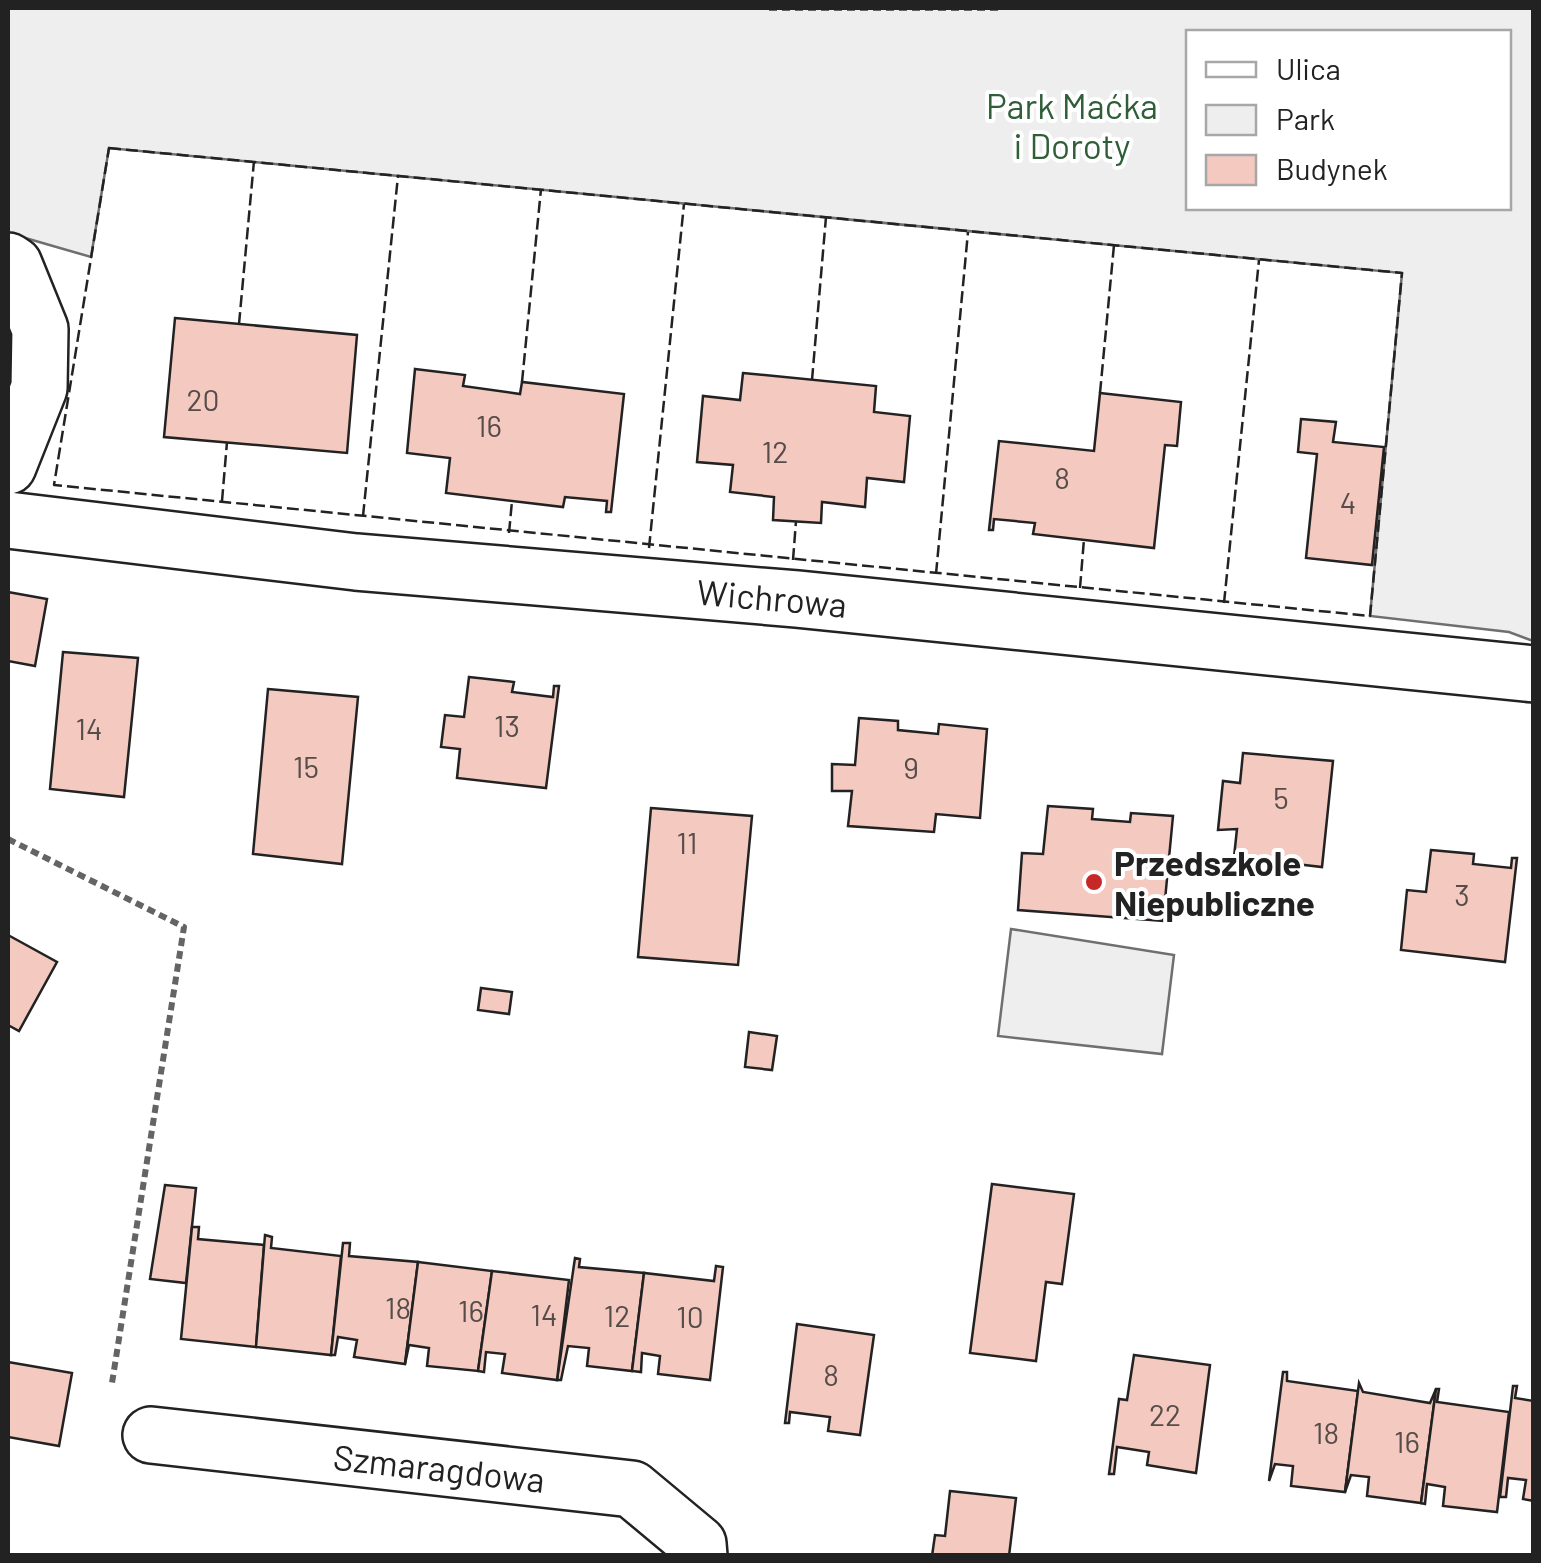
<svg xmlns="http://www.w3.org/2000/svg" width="1541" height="1563" font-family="Barlow,sans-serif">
<rect width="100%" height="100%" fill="#fff"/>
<g fill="#eee" stroke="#6f6f6f" stroke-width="2.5" fill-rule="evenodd">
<path d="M8,8h1525v633l-24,-9 -139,-16 32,-343 -1293,-125 -18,109 -83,-24zM1188,32h320v176h-320z"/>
<path d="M1011,929l163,26 -12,99 -164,-18z"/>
</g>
<g fill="#f3c9c0" stroke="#222" stroke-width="2.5">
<path d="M175,318l182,17 -10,118 -183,-16z"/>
<path d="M415,369l50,6 -2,11 57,8 2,-12 102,12 -13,118h-5l1,-11 -42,-4 -2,10 -117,-14 4,-35 -43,-5z"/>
<path d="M743,373l133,13 -2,26 36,4 -6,66 -37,-4 -2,29 -43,-5 -1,21 -48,-3 1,-23 -44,-5 3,-27 -36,-3 6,-66 37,4z"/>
<path d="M1100,393l81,9 -4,44 -12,-1 -11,103 -121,-14 2,-11 -41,-4 -1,11h-4l10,-89 95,10z"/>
<path d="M1301,419l35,3 -3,20 51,5 -12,118 -66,-7 11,-104 -19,-2z"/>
<path d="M8,592l39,7 -12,67 -27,-5z"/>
<path d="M63,652l75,6 -14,139 -74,-8z"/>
<path d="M469,677l45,5 -2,10 41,5 1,-11h5l-13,102 -89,-10 3,-29 -19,-2 4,-32 19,2z"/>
<path d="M268,689l90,8 -16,167 -89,-10z"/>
<path d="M859,718l39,3v9l40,4 1,-10 48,5 -7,89 -44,-4 -2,18 -86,-6 4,-35h-20v-27l23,1z"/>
<path d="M1243,753l90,8 -11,106 -88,-10 3,-28 -19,1 5,-49 17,2z"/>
<path d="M1048,806l45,3 -1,10 38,3 1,-9 42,3 -10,105 -145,-11 4,-57 21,1z"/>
<path d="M651,808l101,8 -14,149 -100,-8z"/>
<path d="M1431,850l43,4 -1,10 38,4 1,-10h5l-12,104 -104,-12 6,-60 19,2z"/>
<path d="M8,935l49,27 -38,69 -11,-6z"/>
<path d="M481,988l31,4 -3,22 -31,-4z"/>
<path d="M749,1032l28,4 -5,34 -27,-3z"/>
<path d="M992,1184l82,10 -12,90 -16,-2 -10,79 -66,-8z"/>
<path d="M165,1185l31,3 -10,95 -36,-4z"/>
<path d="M192,1227h7l-1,12 66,6 -8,102 -75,-8z"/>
<path d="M265,1235l7,2 -1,11 70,8 -10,99 -75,-8z"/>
<path d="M343,1243h7l-1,13 69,6 -13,102 -51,-7 3,-17 -19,-3 -3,18h-4z"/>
<path d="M575,1258l5,1 -1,8 65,6 -12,98 -45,-5 2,-18 -21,-2 -7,34h-4z"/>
<path d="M418,1262l74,9 -14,100 -51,-5 2,-18 -20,-3 -4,19z"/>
<path d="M716,1266l7,1 -13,113 -52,-6 2,-18 -18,-3 -1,19 -9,-1 12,-98 70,8z"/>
<path d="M492,1271l77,9 -12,100 -55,-7 3,-19 -19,-2 -2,20 -6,-1z"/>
<path d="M797,1324l77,11 -14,100 -32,-4 2,-14 -40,-5 -1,11h-4z"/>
<path d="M1134,1355l76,10 -14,108 -49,-8 2,-13 -32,-5 -3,27h-5l10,-75 8,1z"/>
<path d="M8,1362l64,11 -13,73 -51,-9z"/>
<path d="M1283,1372h4v9l71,10 -13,101 -54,-6 2,-20 -18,-2 -6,17z"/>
<path d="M1359,1383l4,9 67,11 6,-14 -15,114 -54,-7 2,-19 -18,-2 -6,17z"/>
<path d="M1513,1386h4l-2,12 19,3v100l-11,-2 3,-19 -18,-2 -2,19h-6z"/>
<path d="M1436,1389h3l-2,13 72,10 -12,100 -54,-6 2,-19 -18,-3 -2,20 -4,-1z"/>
<path d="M950,1491l66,7 -7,58h-77l3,-21 10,1z"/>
</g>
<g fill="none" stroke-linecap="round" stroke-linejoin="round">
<g stroke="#222" stroke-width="60">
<g id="minor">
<path d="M8,261l6,4 26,64 -1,59 -31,78"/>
<path id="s1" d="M8,520l348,42 441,37 737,75"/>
<path id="s2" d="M151,1435l481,54 66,55 1,12"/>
</g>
</g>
<g stroke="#646464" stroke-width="6" stroke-dasharray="8 5" stroke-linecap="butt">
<path d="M769,8h231"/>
<path d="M8,839l176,88 -72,456"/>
</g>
<use href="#minor" stroke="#fff" stroke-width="55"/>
<g stroke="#222" stroke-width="2.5" stroke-dasharray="12 5" stroke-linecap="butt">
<path d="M109,148l1293,125 -32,343 -1316,-131z"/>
<path d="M239,324l15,-163"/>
<path d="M812,380l14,-163"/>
<path d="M522,382l19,-193"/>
<path d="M1100,393l14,-148"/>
<path d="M222,501l5,-59"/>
<path d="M363,516l35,-340"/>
<path d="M509,533l3,-32"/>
<path d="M649,548l35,-344"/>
<path d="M793,560l3,-39"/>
<path d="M936,574l32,-342"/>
<path d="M1080,588l4,-49"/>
<path d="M1224,603l35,-343"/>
</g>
</g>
<circle fill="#c62828" stroke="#fff" stroke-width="4" cx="1094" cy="882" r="10"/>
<g text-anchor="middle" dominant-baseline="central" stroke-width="8" stroke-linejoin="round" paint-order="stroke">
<g font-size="30" fill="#564c4a">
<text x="203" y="399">20</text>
<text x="489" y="425">16</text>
<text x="775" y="451">12</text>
<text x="1062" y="477">8</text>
<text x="1348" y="502">4</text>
<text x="507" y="725">13</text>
<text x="89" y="728">14</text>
<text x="306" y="766">15</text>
<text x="911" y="767">9</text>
<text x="1281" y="797">5</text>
<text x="687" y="842">11</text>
<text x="1462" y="894">3</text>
<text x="398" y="1307">18</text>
<text x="471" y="1310">16</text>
<text x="544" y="1314">14</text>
<text x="617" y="1315">12</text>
<text x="690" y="1316">10</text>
<text x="831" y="1374">8</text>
<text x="1165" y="1414">22</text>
<text x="1326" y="1432">18</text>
<text x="1407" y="1441">16</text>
</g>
<g font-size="35" fill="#2f5e38" stroke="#fff">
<text x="1072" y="105">Park Maćka<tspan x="1072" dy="40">i Doroty</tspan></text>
</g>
<g font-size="35" fill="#222" stroke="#fff">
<text stroke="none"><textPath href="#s1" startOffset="768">Wichrowa</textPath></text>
<text stroke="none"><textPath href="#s2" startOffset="290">Szmaragdowa</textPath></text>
</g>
<g font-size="35" font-weight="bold" fill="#222" stroke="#fff" text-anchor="start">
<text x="1114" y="862">Przedszkole<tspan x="1114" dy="40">Niepubliczne</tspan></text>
</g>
</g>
<rect width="1541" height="1563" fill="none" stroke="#222222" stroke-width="20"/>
<rect x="1186" y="30" width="325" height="180" fill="#ffffff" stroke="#a7a7a7" stroke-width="2.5"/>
<rect x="1206" y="62" width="50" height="15" fill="#ffffff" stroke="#a7a7a7" stroke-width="2.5"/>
<text x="1276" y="80" font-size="30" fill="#222222">Ulica</text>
<rect x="1206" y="105" width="50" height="30" fill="#eeeeee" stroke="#a7a7a7" stroke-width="2.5"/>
<text x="1276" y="130" font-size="30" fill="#222222">Park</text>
<rect x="1206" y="155" width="50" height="30" fill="#f3c9c0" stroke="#a7a7a7" stroke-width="2.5"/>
<text x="1276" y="180" font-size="30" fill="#222222">Budynek</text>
</svg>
